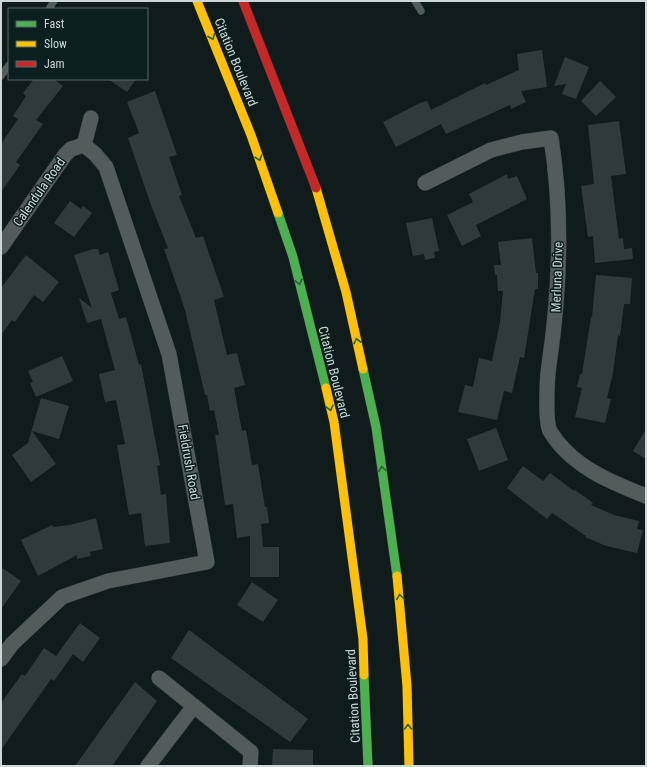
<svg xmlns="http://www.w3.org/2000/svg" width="647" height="767" font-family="'Roboto Condensed',sans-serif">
<rect width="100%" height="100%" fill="#101b1b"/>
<g fill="#2f3b3b">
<path d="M542,50l5,37 -26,4 5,11 -15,7 -1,-4 -64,29 -5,-10 -45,23 -13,-25 37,-19 7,-2 4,9 54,-27 1,2 33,-15 -2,-16z"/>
<path d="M565,57l24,10 -13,32 -14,-5 4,-10 -12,2z"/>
<path d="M34,79h20l9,7 -27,34 7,4 -27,38 4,3 -19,27v-48l17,-25 -5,-3 13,-20 -3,-3z"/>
<path d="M108,79h28l-9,13z"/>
<path d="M600,81l16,16 -20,19 -15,-15z"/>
<path d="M155,91l22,64 -8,2 13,38 -3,1 17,42 7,-2 21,61 -10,3 13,55 10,-2 8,32 -11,3 8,43 4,-1 6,35 6,-1 7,43h2l2,16 -8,1 2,23h16v30h-29v-41l-13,2 -4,-34 -8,1 -10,-70h4l-5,-25 -4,1 -3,-16h-2l-20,-85 -21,-61 4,-1 -17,-43 -23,-67 11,-5 -12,-31z"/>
<path d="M619,121l7,53 -15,2 8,63 4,-1 1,11 8,-1 1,11 -38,4 -2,-27 -5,1 -7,-51 13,-2 -6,-59z"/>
<path d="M507,174l1,5 9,-3 10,23 -51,26 5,11 -19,10 -15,-31 26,-13 -4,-8z"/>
<path d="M70,201l11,8 2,-3 9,7 -18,24 -20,-14z"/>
<path d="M432,218l7,33 -5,1 1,6 -10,2 -1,-6 -11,2 -7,-33z"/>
<path d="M532,238l4,35h2v16h-3l-11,69 -4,-1 -8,36 -8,-2 -7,29 -39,-8 7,-27 8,2 6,-29 13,3 8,-39 3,-31h-5l-1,-16h-2l-1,-10h7l-3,-23z"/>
<path d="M93,249h5l2,6 8,-3 11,38 -8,3 8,26 7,-2 13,48 2,-1 19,101 -3,1 4,29 5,-1 4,49 -25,3 -4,-33 -12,2 -12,-70 8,-1 -9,-44 -11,2 -6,-28 16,-4 -14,-51 -14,4 -8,-25 13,10 -18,-53z"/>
<path d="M26,255l33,27 -16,20 -9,-7 -19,27 -3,-2 -11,15v-47z"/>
<path d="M596,275l36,3 -2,26h-6l-4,32 -2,-1 -5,38 -6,25 4,1 -6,24 -30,-6 7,-29 -5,-1 3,-13h2l9,-57h1z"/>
<path d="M62,356l11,25 -37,16 -6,-14 3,-1 -5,-11z"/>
<path d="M41,398l28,8 -10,33 -27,-8 24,33 -25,18 -19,-27 16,-12z"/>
<path d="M496,428l12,32 -29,11 -12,-32z"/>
<path d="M646,429v30l-13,-8z"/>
<path d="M523,466l20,15 7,-8 24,18 1,-1 18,13 -2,2 23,10 25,6 -2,8 6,1 -6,23 -31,-7 -21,-9 1,-1 -34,-23 -5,6 -21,-16 -19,-15z"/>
<path d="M96,518l7,31 -13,3 1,4 -14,3v-4l-39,21 -17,-36 31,-15 1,2 17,-2z"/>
<path d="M1,567l20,14 -20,28z"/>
<path d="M252,582l26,18 -15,22 -26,-17z"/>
<path d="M80,623l20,15 -17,24 -10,-8 -19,27 -3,-2 -50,71v-47l21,-29 3,2 19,-28 12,8z"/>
<path d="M189,630l119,89 -18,23 -119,-84z"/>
<path d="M135,682l22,19 -45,65h-37z"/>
<path d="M273,749l40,1v16h-41z"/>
</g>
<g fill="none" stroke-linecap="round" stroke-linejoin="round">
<g stroke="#2c3333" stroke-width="8">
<g id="lane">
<path d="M415,1l6,10"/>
<path d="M49,9l5,-8"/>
<path d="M1,76l8,-11"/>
</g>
</g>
<g stroke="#2c3333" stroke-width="16">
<g id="street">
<path d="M84,145l7,-27"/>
<path d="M425,183l66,-33 31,-8 29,-4c12,75 9,152 -2,227 -2,12 -4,57 1,66 21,35 60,51 96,65"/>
<path d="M1,247l64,-92 6,-6 13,-4"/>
<path d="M1,659l11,-15 50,-47 46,-16 99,-19 -38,-208 -63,-187 -11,-13 -11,-9"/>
<path d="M159,678l92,74 -1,14"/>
<path d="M148,766l46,-60"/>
</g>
</g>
<g stroke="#2c3333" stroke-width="10">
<g id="fast">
<path d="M278,213l15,44 33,131"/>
<path d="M363,369l13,58 21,149"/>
<path d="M364,675l4,91"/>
</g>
</g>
<g stroke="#2c3333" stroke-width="10">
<g id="slow">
<path d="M197,1l54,134 27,78"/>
<path d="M316,188l30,104 17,77"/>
<path d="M326,388l8,34 29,217 1,36"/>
<path d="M397,576l10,110 2,80"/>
</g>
</g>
<g stroke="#2c3333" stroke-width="10">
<path id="jam" d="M243,1l73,187"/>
</g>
<use href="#lane" stroke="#545b5b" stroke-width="7"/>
<use href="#street" stroke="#545b5b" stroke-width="15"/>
<use href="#fast" stroke="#4caf50" stroke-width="9"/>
<use href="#slow" stroke="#ffc107" stroke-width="9"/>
<use href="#jam" stroke="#c62828" stroke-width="9"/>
</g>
<defs><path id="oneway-chevron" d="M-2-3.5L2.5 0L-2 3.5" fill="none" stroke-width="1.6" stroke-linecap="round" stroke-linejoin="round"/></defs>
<g stroke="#296035">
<use href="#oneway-chevron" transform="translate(212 37) rotate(68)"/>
<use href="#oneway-chevron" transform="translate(259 158) rotate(71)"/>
<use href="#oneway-chevron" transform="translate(299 282) rotate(76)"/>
<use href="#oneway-chevron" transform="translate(357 341) rotate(-102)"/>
<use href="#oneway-chevron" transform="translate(330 408) rotate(76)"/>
<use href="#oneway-chevron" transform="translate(382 469) rotate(-98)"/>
<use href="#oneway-chevron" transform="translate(400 597) rotate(-97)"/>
<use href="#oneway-chevron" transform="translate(408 727) rotate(-91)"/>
</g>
<g text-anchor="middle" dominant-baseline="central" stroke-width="3" stroke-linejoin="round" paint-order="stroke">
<g font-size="13" fill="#cbd7d7" stroke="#0c1f1f">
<text transform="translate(236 62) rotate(68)">Citation Boulevard</text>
<text transform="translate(39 192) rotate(-55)">Calendula Road</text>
<text transform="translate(557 277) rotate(-88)">Merluna Drive</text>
<text transform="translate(334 372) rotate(76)">Citation Boulevard</text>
<text transform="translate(189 462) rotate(80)">Fieldrush Road</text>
<text transform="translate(353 696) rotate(-93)">Citation Boulevard</text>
</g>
</g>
<rect width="647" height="767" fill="none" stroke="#cbd7d7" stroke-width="4"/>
<rect x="8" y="8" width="140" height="72" fill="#0c1f1f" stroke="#586969"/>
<rect x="16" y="21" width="20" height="6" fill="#4caf50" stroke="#586969"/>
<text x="44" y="28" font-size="12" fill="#cbd7d7">Fast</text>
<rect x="16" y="41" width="20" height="6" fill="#ffc107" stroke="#586969"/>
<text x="44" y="48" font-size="12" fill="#cbd7d7">Slow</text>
<rect x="16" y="61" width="20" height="6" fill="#c62828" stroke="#586969"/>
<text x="44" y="68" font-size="12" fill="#cbd7d7">Jam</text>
</svg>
